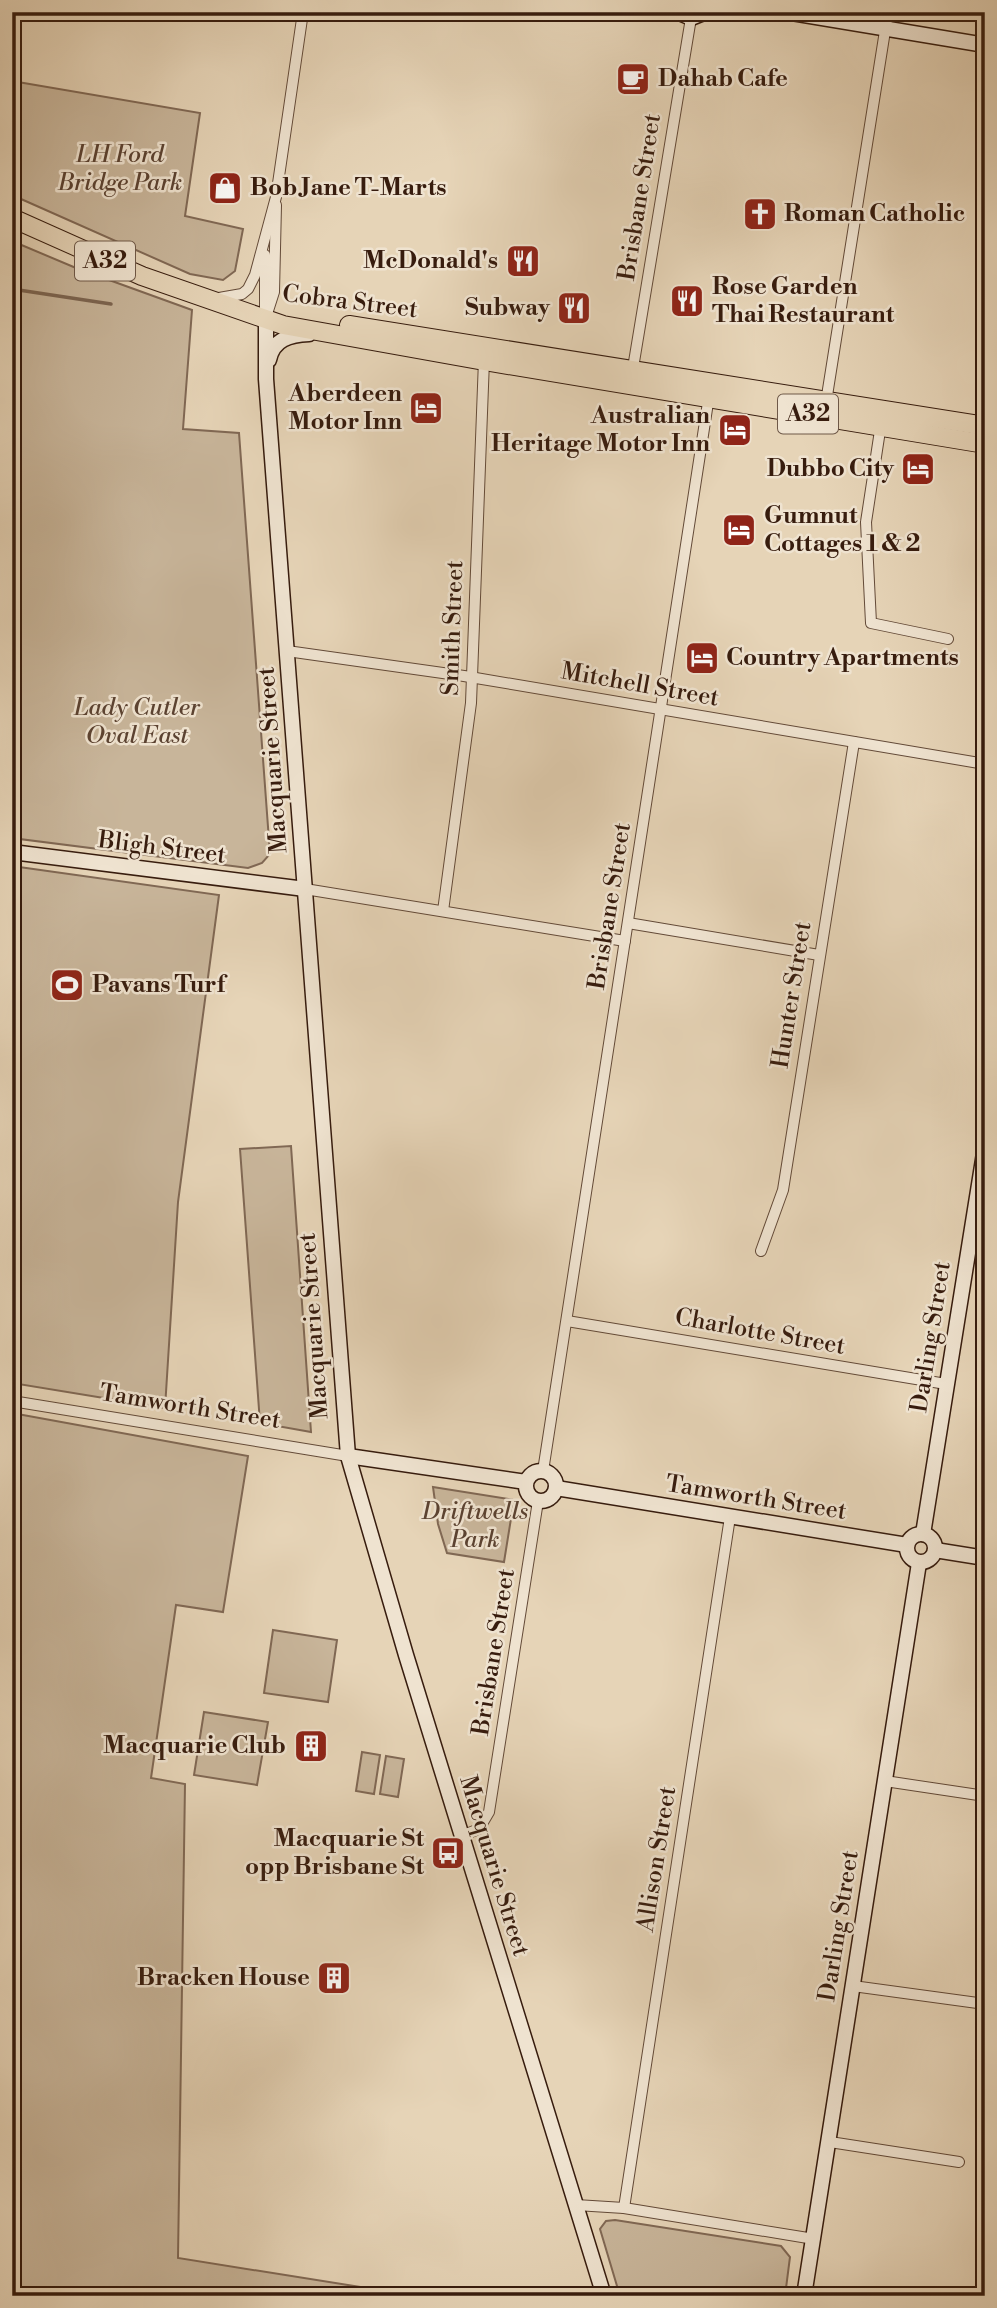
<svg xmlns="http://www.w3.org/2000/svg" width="997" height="2308" font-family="'Libre Bodoni',serif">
<rect width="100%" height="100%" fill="#e6d4b7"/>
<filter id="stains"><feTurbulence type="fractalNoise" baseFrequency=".00286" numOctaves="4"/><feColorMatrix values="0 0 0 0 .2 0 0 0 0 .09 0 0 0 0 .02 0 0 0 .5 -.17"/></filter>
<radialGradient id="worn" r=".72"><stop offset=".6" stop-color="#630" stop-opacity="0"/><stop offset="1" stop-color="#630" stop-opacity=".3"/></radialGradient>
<g fill="#c8b59a" stroke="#806854" stroke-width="2">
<path d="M12,81l188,32 -15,103 58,13 -8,42 -12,9 -33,-6 -178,-79z"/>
<path d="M12,241l64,27 116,42 -9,119 56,4 31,421 -8,9 -14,5 -236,-30z"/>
<path d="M12,866l207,29 -41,307 -13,206 -153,-25z"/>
<path d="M291,1146l20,286 -51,-9 -20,-274z"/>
<path d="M12,1413l236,43 -25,156 -47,-7 -25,173 34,6 -7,474 195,31 -1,7h-360z"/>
<path d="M433,1487l81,13 -10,62 -57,-9 -9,-29z"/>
<path d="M273,1630l64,10 -9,62 -64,-9z"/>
<path d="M204,1712l64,10 -11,63 -63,-10z"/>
<path d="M362,1752l18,3 -6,39 -18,-3z"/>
<path d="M386,1756l18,3 -6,38 -18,-3z"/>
<path d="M615,2220l166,26 9,11 -5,39h-165l-20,-67 6,-8z"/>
</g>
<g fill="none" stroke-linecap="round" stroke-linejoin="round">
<path stroke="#7c6551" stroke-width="3.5" d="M12,289l99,15"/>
<g stroke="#634a38" stroke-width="12">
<g id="street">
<path d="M219,298l23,-4 6,-5 7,-14 21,-78 27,-185"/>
<path d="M265,313v-58"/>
<path d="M266,317l8,-25 2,-87"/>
<path d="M632,374l59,-356"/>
<path d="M826,402l62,-390"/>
<path d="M881,424l-15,98 5,101 77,16"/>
<path d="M287,651l177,25 521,88"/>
<path d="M305,889l320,52"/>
<path d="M443,911l28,-208 13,-343"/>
<path d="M628,923l191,32"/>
<path d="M761,1251l22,-61 71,-448"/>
<path d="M567,1321l379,63"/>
<path d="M12,1401l336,55"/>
<path d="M543,1471l166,-1075"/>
<path d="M885,1781l100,15"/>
<path d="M461,1836l18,-7 10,-17 49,-311"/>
<path d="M853,1986l132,18"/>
<path d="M830,2142l129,20"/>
<path d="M576,2205l48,3 190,31"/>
<path d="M624,2208l106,-691"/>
</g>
</g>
<g stroke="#371c0e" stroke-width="17">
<g id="secondary">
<path d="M677,12l14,6 15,-6"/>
<path d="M786,12l199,33"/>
<path d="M266,317v62l82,1077 58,199 198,641"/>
<path d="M269,360c4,-21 21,-25 40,-26"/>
<path d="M12,852l293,37"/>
<path d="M348,1456l178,26"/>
<circle cx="541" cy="1486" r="15"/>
<path d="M556,1488l351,57"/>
<circle cx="921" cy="1548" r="14"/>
<path d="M923,1534l62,-387"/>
<path d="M935,1550l50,8"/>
<path d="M804,2296l115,-733"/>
</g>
</g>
<g stroke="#371c0e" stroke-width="20">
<g id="highway">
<path d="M12,218l130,58 141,49 201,36 501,83"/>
<path d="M349,325l636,101"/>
</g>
</g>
<use href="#street" stroke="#efe3d0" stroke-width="10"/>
<use href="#secondary" stroke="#efe3d0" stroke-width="14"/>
<use href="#highway" stroke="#e6d4b7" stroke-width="18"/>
</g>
<defs>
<g id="cafe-square" transform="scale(1.75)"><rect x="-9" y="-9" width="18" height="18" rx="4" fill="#8f2418" stroke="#efe3d0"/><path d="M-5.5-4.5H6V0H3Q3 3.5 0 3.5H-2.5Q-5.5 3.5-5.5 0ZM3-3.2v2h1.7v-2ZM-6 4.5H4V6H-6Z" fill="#fff"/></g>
<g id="shop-square" transform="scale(1.75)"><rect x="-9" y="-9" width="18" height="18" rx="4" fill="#8f2418" stroke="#efe3d0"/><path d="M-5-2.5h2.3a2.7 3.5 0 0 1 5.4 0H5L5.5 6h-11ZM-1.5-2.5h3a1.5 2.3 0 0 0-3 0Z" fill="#fff"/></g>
<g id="church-square" transform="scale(1.75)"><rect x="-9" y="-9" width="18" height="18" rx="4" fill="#8f2418" stroke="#efe3d0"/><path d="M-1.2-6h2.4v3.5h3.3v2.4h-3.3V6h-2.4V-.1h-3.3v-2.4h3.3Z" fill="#fff"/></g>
<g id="restaurant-square" transform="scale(1.75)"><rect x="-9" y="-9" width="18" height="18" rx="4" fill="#8f2418" stroke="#efe3d0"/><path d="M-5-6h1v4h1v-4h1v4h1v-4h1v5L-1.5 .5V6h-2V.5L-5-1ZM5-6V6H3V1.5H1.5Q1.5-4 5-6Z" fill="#fff"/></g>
<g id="hotel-square" transform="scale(1.75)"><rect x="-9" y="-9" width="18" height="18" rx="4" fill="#8f2418" stroke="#efe3d0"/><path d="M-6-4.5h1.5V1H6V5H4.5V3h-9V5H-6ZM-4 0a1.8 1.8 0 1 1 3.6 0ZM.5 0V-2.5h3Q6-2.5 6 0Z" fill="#fff"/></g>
<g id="stadium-square" transform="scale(1.75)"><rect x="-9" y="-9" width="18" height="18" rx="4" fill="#8f2418" stroke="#efe3d0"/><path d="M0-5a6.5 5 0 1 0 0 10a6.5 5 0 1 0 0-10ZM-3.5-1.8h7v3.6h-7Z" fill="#fff"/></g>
<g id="building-square" transform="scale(1.75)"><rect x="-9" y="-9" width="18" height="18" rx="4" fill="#8f2418" stroke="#efe3d0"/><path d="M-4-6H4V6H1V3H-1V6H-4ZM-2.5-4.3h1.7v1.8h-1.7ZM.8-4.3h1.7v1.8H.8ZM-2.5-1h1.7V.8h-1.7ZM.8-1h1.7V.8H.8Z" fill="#fff"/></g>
<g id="bus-square" transform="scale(1.75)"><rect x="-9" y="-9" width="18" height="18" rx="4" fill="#8f2418" stroke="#efe3d0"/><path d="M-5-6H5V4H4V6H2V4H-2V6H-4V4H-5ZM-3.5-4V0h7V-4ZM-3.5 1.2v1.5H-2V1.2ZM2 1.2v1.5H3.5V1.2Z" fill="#fff"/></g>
</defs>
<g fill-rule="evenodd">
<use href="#cafe-square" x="633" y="79"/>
<use href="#shop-square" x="225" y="188"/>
<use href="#church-square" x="760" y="214"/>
<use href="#restaurant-square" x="523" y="261"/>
<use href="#restaurant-square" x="687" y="301"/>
<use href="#restaurant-square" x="574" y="308"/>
<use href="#hotel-square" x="426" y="408"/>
<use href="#hotel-square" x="735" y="430"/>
<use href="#hotel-square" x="918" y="469"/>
<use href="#hotel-square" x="739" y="530"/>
<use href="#hotel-square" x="702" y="658"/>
<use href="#stadium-square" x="67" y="985"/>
<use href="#building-square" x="311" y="1746"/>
<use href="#bus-square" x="448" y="1853"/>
<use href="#building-square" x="334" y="1978"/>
</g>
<g text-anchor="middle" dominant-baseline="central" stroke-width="5" stroke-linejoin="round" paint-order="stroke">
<g fill="#efe3d0" stroke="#6e5848" stroke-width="2">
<rect x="75" y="241.5" width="60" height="39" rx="5"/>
<rect x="778" y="394.5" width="60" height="39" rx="5"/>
</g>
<g font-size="23" font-weight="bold" fill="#371c0e">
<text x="105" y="261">A32</text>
<text x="808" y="414">A32</text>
</g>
<g font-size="24" font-weight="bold" fill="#371c0e" stroke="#efe3d0" text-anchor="end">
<text x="658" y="79" text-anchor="start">Dahab Cafe</text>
<text x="250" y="188" text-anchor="start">Bob Jane T-Marts</text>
<text x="784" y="214" text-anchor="start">Roman Catholic</text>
<text x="498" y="261">McDonald's</text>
<text x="712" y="287" text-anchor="start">Rose Garden<tspan x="712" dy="28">Thai Restaurant</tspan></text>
<text x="550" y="308">Subway</text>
<text x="402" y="394">Aberdeen<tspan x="402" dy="28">Motor Inn</tspan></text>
<text x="710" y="416">Australian<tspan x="710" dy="28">Heritage Motor Inn</tspan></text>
<text x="894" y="469">Dubbo City</text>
<text x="764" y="516" text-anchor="start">Gumnut<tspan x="764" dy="28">Cottages 1 &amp; 2</tspan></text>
<text x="726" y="658" text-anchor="start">Country Apartments</text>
<text x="92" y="985" text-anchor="start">Pavans Turf</text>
<text x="286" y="1746">Macquarie Club</text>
<text x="424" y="1839">Macquarie St<tspan x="424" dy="28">opp Brisbane St</tspan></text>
<text x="310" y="1978">Bracken House</text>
</g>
<g font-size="24" font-style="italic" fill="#5b4231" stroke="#efe3d0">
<text x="120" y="155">LH Ford<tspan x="120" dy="28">Bridge Park</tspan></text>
<text x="137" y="708">Lady Cutler<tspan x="137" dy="28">Oval East</tspan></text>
<text x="475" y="1512">Driftwells<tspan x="475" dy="28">Park</tspan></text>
</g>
<g font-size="24" fill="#371c0e" stroke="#efe3d0">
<text transform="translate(640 197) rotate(-81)">Brisbane Street</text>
<text transform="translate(350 302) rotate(7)">Cobra Street</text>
<text transform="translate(453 628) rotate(-88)">Smith Street</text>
<text transform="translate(640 685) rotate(10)">Mitchell Street</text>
<text transform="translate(273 760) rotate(-94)">Macquarie Street</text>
<text transform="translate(162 848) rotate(7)">Bligh Street</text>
<text transform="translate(610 906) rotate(-81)">Brisbane Street</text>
<text transform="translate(792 995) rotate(-81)">Hunter Street</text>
<text transform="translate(314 1326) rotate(-94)">Macquarie Street</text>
<text transform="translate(760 1332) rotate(10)">Charlotte Street</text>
<text transform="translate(931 1337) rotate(-81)">Darling Street</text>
<text transform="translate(190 1407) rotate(9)">Tamworth Street</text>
<text transform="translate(756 1498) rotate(9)">Tamworth Street</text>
<text transform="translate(494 1652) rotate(-81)">Brisbane Street</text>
<text transform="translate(657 1859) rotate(-81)">Allison Street</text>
<text transform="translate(494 1866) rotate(73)">Macquarie Street</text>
<text transform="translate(839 1926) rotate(-81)">Darling Street</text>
</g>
</g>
<rect width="997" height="2308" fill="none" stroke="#e6d4b7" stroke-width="42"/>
<rect x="14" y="14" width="969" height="2280" fill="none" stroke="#371c0e" stroke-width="3.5"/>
<rect x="21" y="21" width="955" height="2266" fill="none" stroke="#371c0e" stroke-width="2"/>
<rect width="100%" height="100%" filter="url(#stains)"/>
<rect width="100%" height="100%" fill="url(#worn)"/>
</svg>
